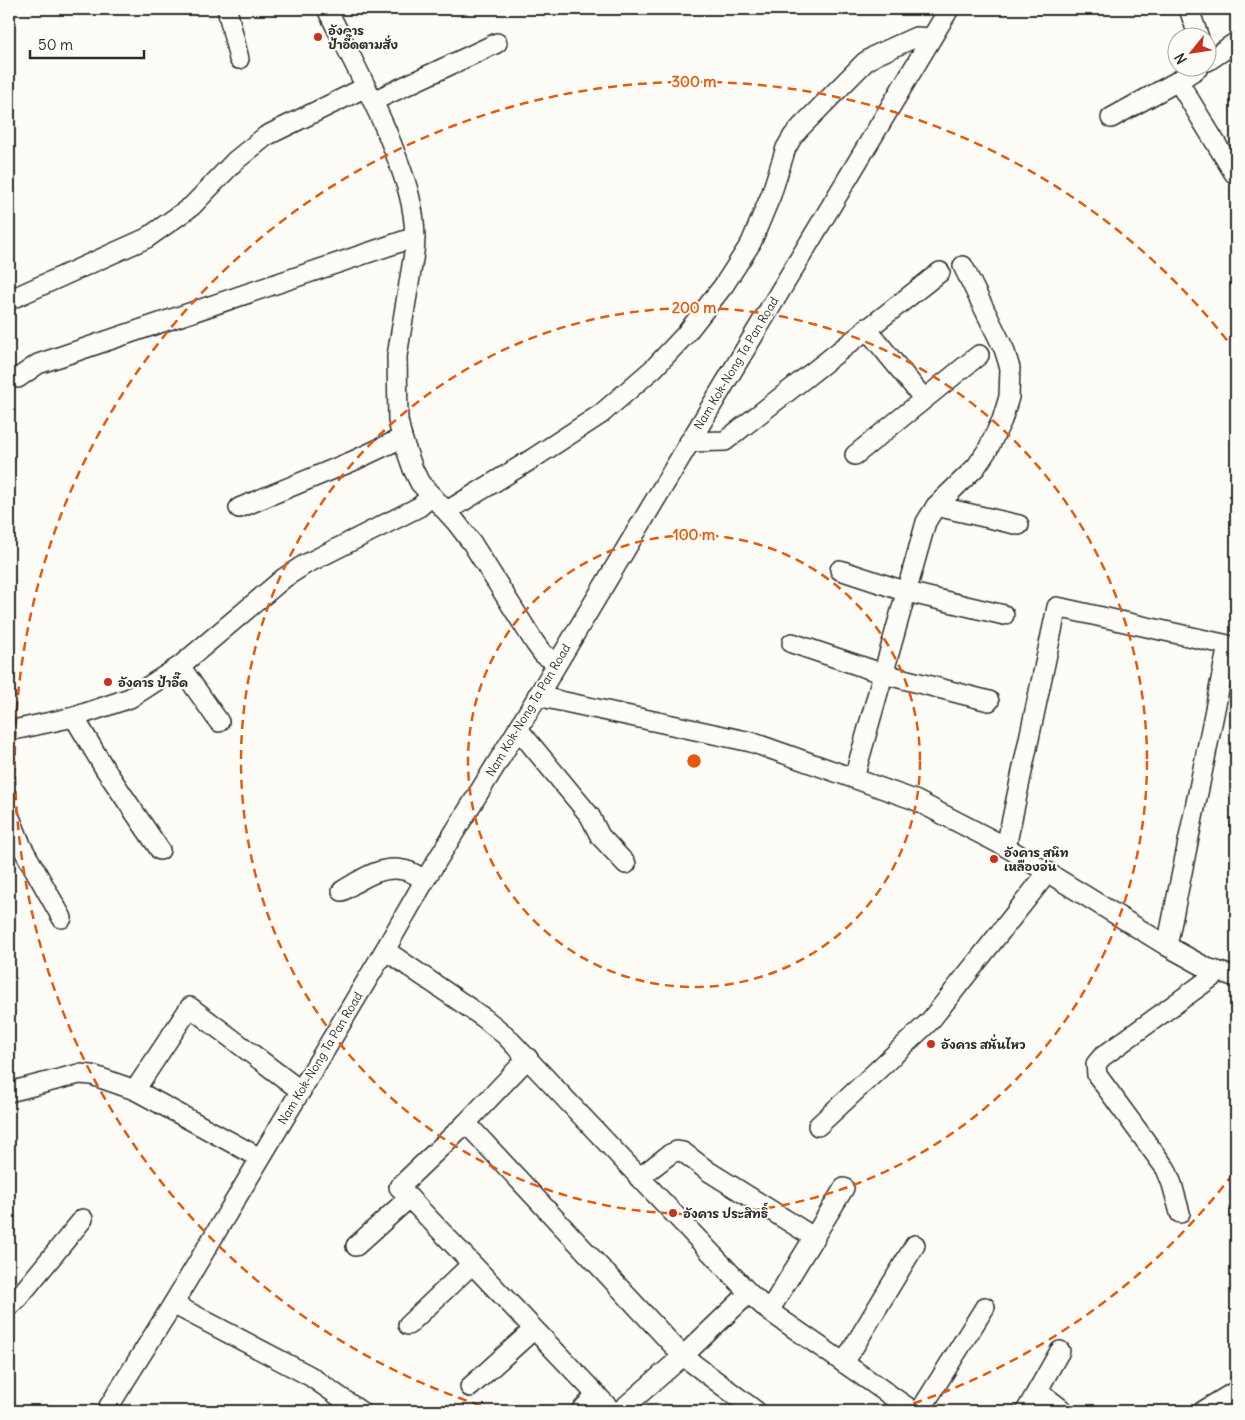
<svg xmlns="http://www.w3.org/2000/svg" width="1245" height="1420" font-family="Delius,'Playpen Sans Thai',sans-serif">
<rect width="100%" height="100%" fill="#fdfcf7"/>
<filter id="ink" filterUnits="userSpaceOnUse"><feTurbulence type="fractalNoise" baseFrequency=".02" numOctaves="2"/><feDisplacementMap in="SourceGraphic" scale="10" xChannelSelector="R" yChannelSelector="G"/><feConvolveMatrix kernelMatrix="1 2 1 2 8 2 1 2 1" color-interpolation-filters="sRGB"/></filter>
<g filter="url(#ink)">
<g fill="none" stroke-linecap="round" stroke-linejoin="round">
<g stroke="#2b2b2b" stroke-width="22">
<g id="minor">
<path d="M227,9l12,50"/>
<path d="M327,9c20,40 41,80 59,121 16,40 33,79 28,123l-17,103 1,64 4,18 11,31 7,14 36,39 16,21 63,100 8,11 14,9"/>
<path d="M1189,9l10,29"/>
<path d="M1208,61l28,-19"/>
<path d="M1198,68l-20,13 56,92h2"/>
<path d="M373,101l124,-58"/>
<path d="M1111,118l67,-37"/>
<path d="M9,300l138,-62 45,-32 43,-45 31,-25 100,-49"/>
<path d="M866,328l58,71"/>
<path d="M18,378l20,-14 377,-127"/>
<path d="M689,442l36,-1 215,-169"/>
<path d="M855,455l124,-100"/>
<path d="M936,506l83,19"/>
<path d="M239,508l114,-47 49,-23"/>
<path d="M447,511l85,-52 69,-45 53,-46 31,-33 39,-50 27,-42 20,-48 15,-47 7,-12 8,-9 64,-65 11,-7 40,-18 15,1"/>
<path d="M840,570l67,22 97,23"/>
<path d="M792,643l92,31 105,27"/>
<path d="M180,666l39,56"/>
<path d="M537,696l214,46 164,58 91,47 161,99 40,22 29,9"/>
<path d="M74,717l31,52 55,81"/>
<path d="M518,729l72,87 10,20 26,28"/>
<path d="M9,731l65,-14 56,-19 50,-32 104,-88 20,-13 115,-58 13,-11"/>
<path d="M854,778l72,-256 10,-16 40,-39 12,-18 14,-29 7,-23 1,-29 -6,-19 -41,-83"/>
<path d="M9,815l13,32 40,71"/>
<path d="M1006,847l51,-240 171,38 -61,301"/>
<path d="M342,891c18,-11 39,-26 61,-21 8,1 15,6 22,10"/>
<path d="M385,950l99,68 21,17 244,258 20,18 144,100"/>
<path d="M528,1058l-62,65 -67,64 213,224"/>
<path d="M135,1090l55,-83 111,84"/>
<path d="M9,1092l70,-18 13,1 43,15 125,68"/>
<path d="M466,1123l217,233 73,55"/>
<path d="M818,1126l112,-105 118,-149"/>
<path d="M639,1178l31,-24 7,-3 6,1 25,19 107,67"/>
<path d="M1180,1213l-8,-29 -6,-15 -69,-94 -1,-11 6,-7 117,-85"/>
<path d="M356,1246l53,-48"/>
<path d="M173,1304l137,72 50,35"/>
<path d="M9,1306l9,-8 65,-79"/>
<path d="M769,1311l75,-123"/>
<path d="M408,1325l63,-60"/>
<path d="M844,1363l71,-118"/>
<path d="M470,1387l63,-57"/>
<path d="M1038,1391l26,20"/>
<path d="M106,1411l67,-107 212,-354 40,-70 93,-151 431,-720"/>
<path d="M581,1411l15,-16"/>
<path d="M620,1411l63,-55 66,-63"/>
<path d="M920,1411l65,-104"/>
<path d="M1026,1411l34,-60"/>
<path d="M1203,1411l33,-20"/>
</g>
</g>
<use href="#minor" stroke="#fdfcf7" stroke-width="19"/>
</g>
</g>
<g fill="none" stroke="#e8590c" stroke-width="2.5" stroke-dasharray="9 6">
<circle cx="694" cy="761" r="226"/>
<circle cx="694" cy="761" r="453"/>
<path d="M1233 1174A679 679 0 0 1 893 1410M495 1410A679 679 0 1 1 1233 348"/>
</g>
<g fill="#c8321e" stroke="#fdfcf7" stroke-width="2">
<circle cx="318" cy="37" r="5"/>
<circle cx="108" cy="682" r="5"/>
<circle cx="994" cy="859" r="5"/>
<circle cx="931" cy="1044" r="5"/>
<circle cx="673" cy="1213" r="5"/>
</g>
<g text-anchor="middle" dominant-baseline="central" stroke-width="4" stroke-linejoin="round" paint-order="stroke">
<g font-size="12" font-weight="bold" fill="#2b2b2b" stroke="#fdfcf7" text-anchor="start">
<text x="328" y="30">อังคาร<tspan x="328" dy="14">ป้าอี๊ดตามสั่ง</tspan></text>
<text x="118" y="682">อังคาร ป้าอี๊ด</text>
<text x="1004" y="852">อังคาร สนิท<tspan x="1004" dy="14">เหลืองอ่น</tspan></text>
<text x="941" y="1044">อังคาร สนั่นไหว</text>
<text x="683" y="1213">อังคาร ประสิทธิ์</text>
</g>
<g font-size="12" fill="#2b2b2b" stroke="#fdfcf7">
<text transform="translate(736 363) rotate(-59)">Nam Kok-Nong Ta Pan Road</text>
<text transform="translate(528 710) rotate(-59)">Nam Kok-Nong Ta Pan Road</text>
<text transform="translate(320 1058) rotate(-59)">Nam Kok-Nong Ta Pan Road</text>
</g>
</g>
<circle cx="694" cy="761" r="8" fill="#e8590c" stroke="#fdfcf7" stroke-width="2.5"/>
<g font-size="15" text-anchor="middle" font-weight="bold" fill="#e8590c" stroke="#fdfcf7" stroke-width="4" stroke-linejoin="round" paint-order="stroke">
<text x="694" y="87">300 m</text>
<text x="694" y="313">200 m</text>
<text x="694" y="540">100 m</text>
</g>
<rect width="1245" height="1420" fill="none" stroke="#fdfcf7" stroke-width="30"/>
<rect x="15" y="15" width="1215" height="1390" fill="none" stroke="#2b2b2b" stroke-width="2" filter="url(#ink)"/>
<g transform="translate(1192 52) rotate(240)"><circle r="24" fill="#fdfcf7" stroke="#a9a8a5"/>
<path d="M0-4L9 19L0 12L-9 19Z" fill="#c8321e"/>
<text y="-8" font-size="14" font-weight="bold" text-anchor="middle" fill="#2b2b2b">N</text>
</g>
<path d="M30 50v8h114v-8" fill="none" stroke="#2b2b2b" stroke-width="2.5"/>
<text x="38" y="50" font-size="15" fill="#2b2b2b" stroke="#fdfcf7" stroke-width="4" paint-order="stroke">50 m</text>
</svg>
